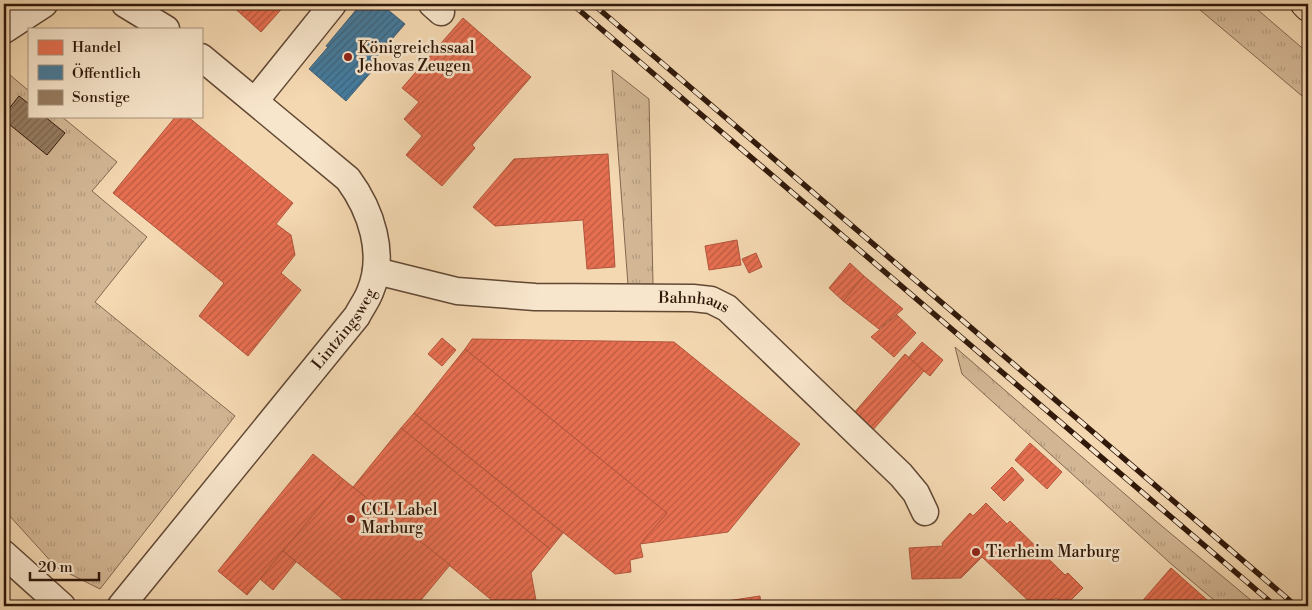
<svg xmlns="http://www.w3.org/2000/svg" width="1312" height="610" font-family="'Libre Bodoni',serif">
<defs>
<pattern id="grass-tufts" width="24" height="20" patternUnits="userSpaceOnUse" patternTransform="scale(1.25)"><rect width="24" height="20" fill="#d3b795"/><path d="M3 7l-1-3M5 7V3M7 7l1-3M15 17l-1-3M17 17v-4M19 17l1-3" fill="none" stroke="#b59d7f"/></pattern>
<pattern id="shops-hatch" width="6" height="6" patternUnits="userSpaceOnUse" patternTransform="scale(1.25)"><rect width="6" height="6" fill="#e76f51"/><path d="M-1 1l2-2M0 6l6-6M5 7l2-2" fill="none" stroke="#bc5a41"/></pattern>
<pattern id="public-hatch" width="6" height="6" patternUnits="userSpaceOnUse" patternTransform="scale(1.25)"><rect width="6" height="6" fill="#457b9d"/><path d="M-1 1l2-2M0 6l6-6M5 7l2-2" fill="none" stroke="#3a647e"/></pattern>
<pattern id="building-hatch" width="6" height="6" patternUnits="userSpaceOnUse" patternTransform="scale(1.25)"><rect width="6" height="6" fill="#967c61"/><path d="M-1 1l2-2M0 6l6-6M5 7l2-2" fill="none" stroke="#7b654e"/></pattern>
</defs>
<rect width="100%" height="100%" fill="#f4d8b1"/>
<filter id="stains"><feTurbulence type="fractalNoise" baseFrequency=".004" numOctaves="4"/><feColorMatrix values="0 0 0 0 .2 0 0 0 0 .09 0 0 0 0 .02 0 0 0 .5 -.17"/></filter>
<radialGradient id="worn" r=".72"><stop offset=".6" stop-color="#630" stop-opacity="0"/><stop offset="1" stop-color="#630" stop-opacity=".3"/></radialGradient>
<g fill="url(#grass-tufts)" stroke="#826850">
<path d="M1193,4h58l57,49v48z"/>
<path d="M4,70l25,21v25h32l56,46 -25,29 55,46 -52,65 140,114 -135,173 -44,-22 -49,-54 -3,-8z"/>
<path d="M612,70l37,29 4,185 -25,1z"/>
<path d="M955,347l208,180 95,79h-37l-52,-44 -207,-188z"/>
</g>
<g fill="url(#shops-hatch)" stroke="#b0553c">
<path d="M232,4h54l-25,28 -30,-27z"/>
<path d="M463,18l68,59 -59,68 3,3 -33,38 -36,-31 16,-19 -18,-17 15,-17 -17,-14z"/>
<path d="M176,116h11l106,87 -17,21 15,11 4,20 -14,18 20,17 -53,66 -49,-40 25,-33 -111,-90z"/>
<path d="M608,154l7,113 -28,2 -4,-49 -88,6 -22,-19 41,-48z"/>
<path d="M737,240l4,25 -32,5 -4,-24z"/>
<path d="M756,253l6,14 -13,6 -7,-14z"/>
<path d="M850,263l14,13 -21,25 -14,-13z"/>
<path d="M864,276l39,33 -24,20 -36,-28z"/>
<path d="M897,315l19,18 -22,24 -23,-20z"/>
<path d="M442,338l14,12 -14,16 -14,-12z"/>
<path d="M472,339l202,3 126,102 -72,88 -88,12 27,-31 -202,-164z"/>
<path d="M922,342l21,18 -13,16 -22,-18z"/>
<path d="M465,349l202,164 -27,31 3,13 -13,3 1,12 -16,2 -201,-161z"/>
<path d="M905,354l19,17 -52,60 -19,-17z"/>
<path d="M414,413l149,120 -13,16 -149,-121z"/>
<path d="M401,428l149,121 -19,24 6,33h-38l-146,-119z"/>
<path d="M1030,443l32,29 -15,17 -32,-29z"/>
<path d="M313,454l30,25 -96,116 -29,-24z"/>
<path d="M1012,467l12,13 -20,21 -13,-13z"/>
<path d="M343,479l107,86 -34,41h-65l-68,-55z"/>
<path d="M986,503l21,21 3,-3 55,54 3,-2 15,15 -18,18 -9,-8 -8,8h-14l-52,-49 -21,21 -49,1 -3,-31 34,-2 -1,-3 28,-30 3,3z"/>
<path d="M283,551l13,11 -23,28 -13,-11z"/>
<path d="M1171,568l43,38h-76z"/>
<path d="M760,596l1,10h-68z"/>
</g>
<path fill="url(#public-hatch)" stroke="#3f5d71" d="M361,4h20l24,20 -37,43 4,4 -26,30 -37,-32 19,-22 -2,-1z"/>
<path fill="url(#building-hatch)" stroke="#30180a" d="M19,96l10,8v12h15l21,17 -18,22 -43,-35v-5z"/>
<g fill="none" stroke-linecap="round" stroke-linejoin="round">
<g stroke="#614834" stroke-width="29">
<g id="minor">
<path d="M125,4l41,25"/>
<path d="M432,4l9,8"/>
<path d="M4,30l40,-26"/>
<path d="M255,101l78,-97"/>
<path id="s1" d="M376,271l81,20 78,6 158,1 18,2 16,8 174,167 15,18 9,19"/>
<path d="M4,554l58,52"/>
<path id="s2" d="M121,606l236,-290c4,-8 10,-16 13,-24 16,-38 1,-82 -22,-113l-147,-122"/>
</g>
</g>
<g stroke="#30180a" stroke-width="30">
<path id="highway" d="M1305,4l3,3"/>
</g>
<use href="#minor" stroke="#f8e6cc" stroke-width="26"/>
<use href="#highway" stroke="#f4d8b1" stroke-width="28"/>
<g stroke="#30180a" stroke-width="5.5">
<g id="rail">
<path d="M572,4l703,602"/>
<path d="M593,4l703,602"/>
</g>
</g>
<use href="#rail" stroke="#f8e6cc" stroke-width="4" stroke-dasharray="11" stroke-linecap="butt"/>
</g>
<g fill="#8f2418" stroke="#f8e6cc" stroke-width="2">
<circle cx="348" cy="57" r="5"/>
<circle cx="351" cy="519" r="5"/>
<circle cx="976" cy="552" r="5"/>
</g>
<g text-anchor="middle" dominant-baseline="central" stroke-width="5" stroke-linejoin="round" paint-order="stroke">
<g font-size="16" fill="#30180a" stroke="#f8e6cc" text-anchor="start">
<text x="358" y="48">Königreichssaal<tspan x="358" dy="18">Jehovas Zeugen</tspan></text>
<text x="361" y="510">CCL Label<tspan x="361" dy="18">Marburg</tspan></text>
<text x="986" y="552">Tierheim Marburg</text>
</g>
<g font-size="16" fill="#30180a" stroke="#f8e6cc">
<text stroke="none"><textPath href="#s1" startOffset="321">Bahnhaus</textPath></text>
<text stroke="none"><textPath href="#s2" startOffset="356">Lintzingsweg</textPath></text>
</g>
</g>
<rect width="1312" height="610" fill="none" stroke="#f4d8b1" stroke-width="20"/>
<rect x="5" y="5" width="1302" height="600" fill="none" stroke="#30180a" stroke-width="2.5"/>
<rect x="10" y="10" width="1292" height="590" fill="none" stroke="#30180a"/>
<rect x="28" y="28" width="175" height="90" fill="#f8e6cc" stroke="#a8947e"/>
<rect x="38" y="40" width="25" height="15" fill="#e76f51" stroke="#a8947e"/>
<text x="72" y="52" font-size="15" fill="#30180a">Handel</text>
<rect x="38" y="65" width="25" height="15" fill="#457b9d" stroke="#a8947e"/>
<text x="72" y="78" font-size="15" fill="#30180a">Öffentlich</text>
<rect x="38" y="90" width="25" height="15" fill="#967c61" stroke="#a8947e"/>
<text x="72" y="102" font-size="15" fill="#30180a">Sonstige</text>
<path d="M30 572v8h69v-8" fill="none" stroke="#30180a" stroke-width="2.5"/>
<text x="38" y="572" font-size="15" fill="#30180a" stroke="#f8e6cc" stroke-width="4" paint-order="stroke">20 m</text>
<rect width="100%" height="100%" filter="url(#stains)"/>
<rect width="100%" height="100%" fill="url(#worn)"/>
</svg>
